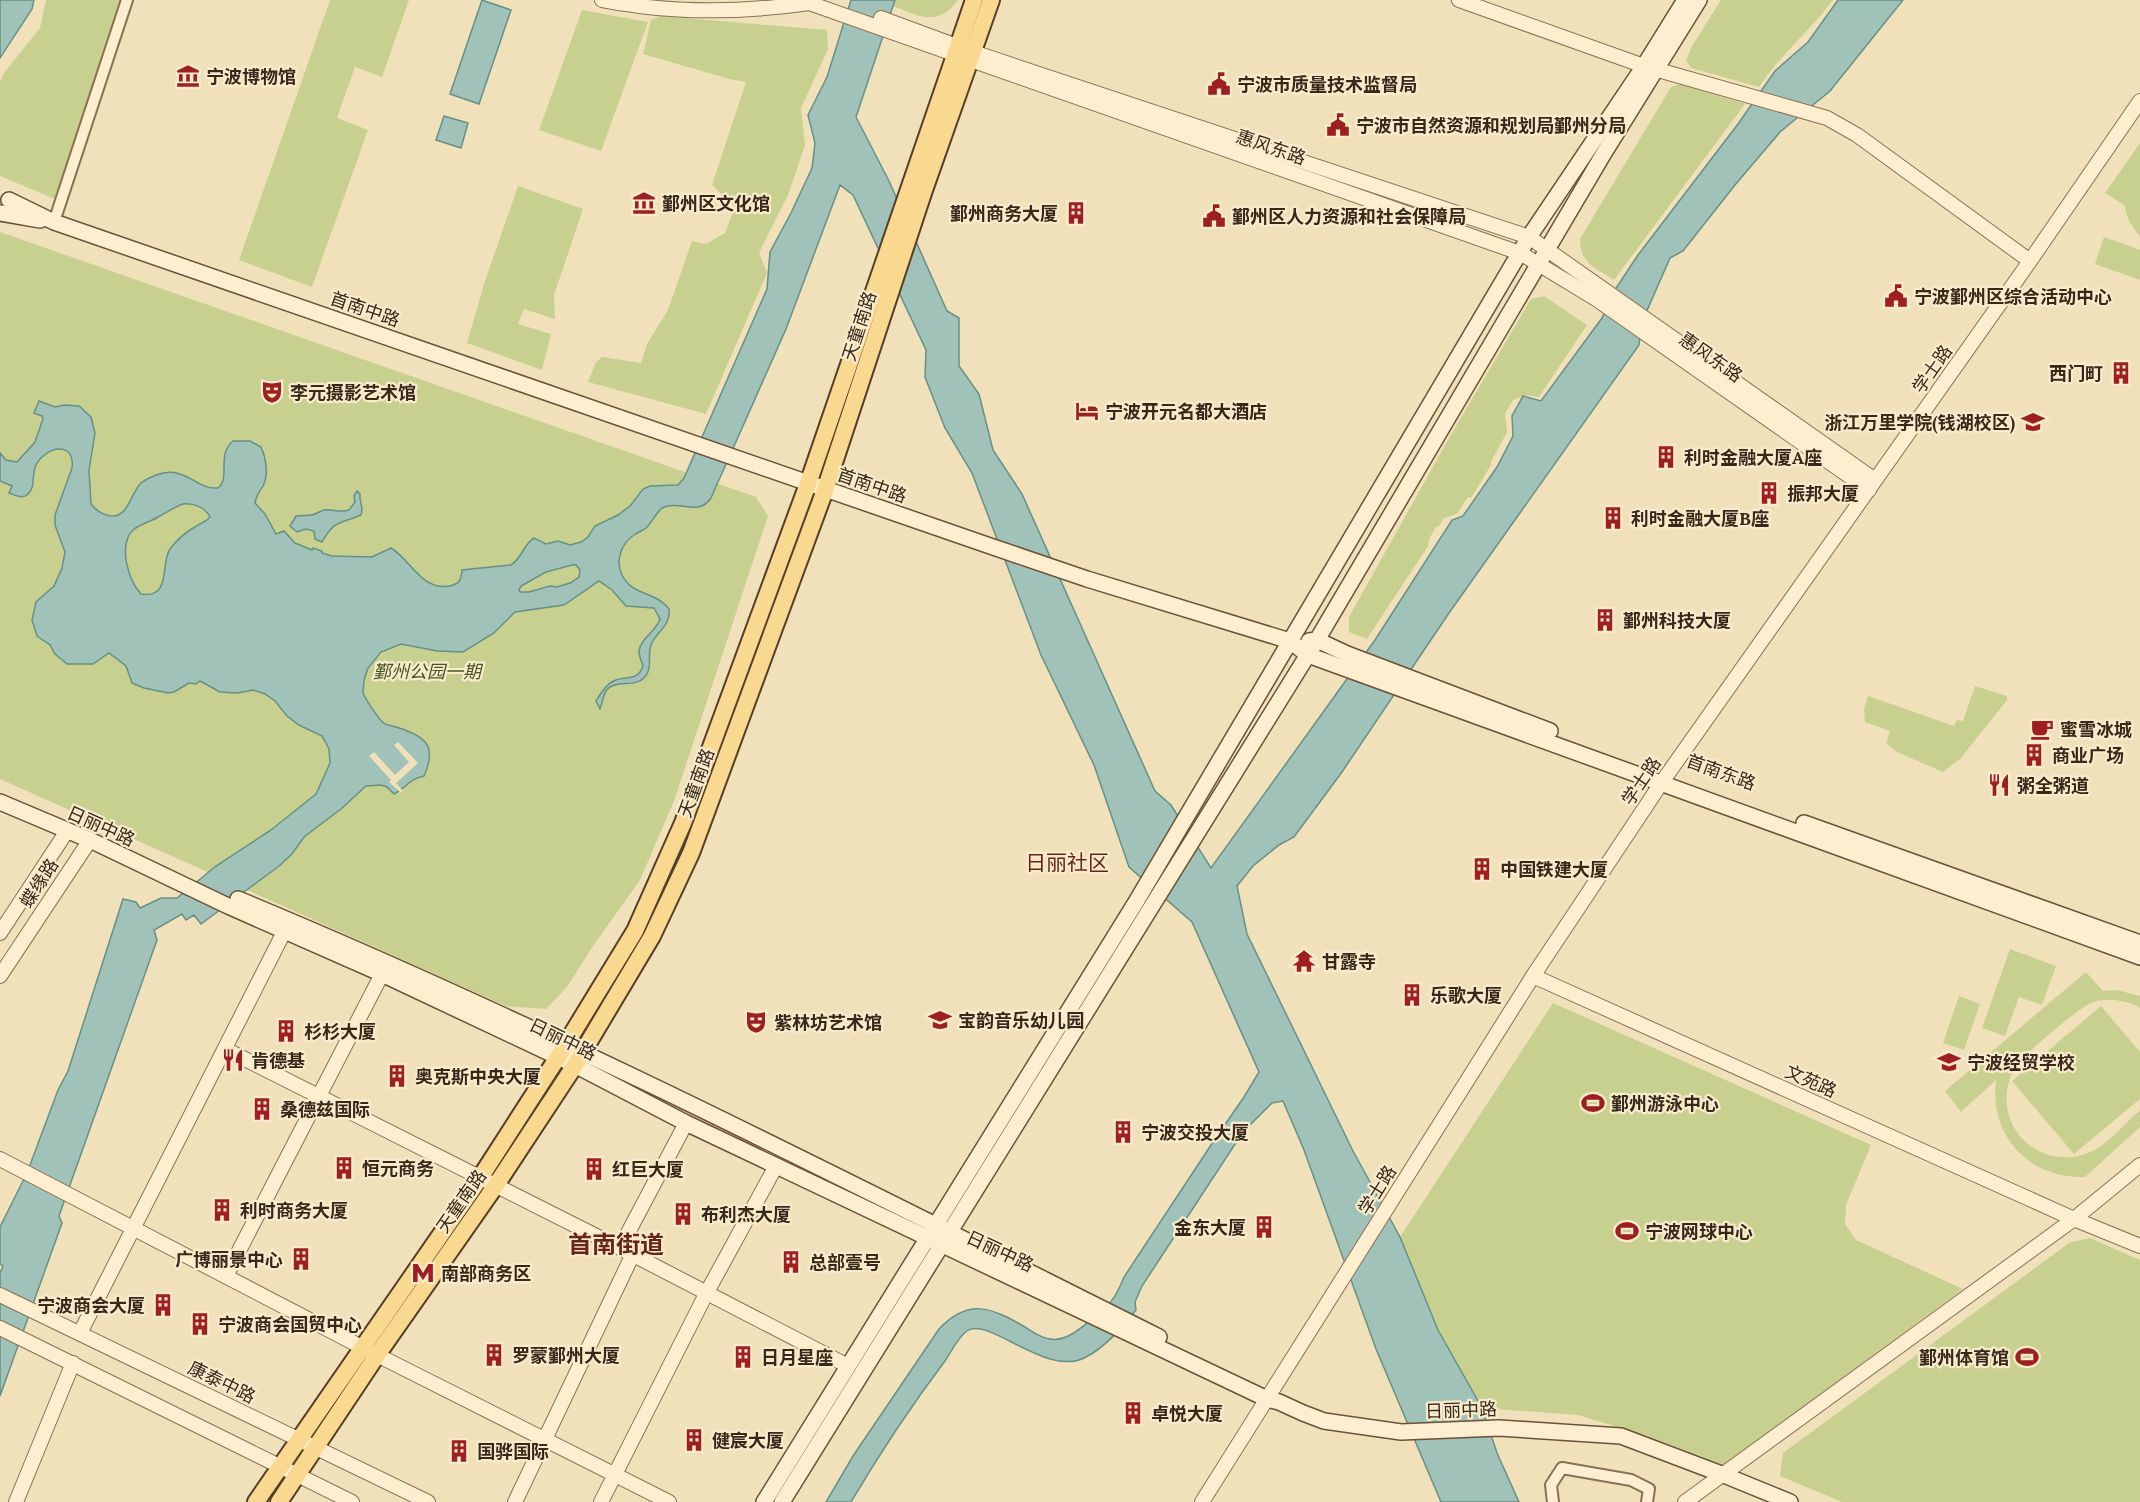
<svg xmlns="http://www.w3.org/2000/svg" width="2140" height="1502" font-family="Lora,'Noto Sans SC',serif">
<rect width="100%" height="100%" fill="#f1e1bb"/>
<g fill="#c8d08f">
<path d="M46,0h75l-66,199 -55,-23v-95l4,-8 36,-45z"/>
<path d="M330,0h79l-27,77 -27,-10 -18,51 31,12 -56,157 -73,-27z"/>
<path d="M895,0h63c-21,28 -38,16 -65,6z"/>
<path d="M1721,0h112c-23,31 -53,55 -74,87l-68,-19 -5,-8 6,-14z"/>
<path d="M582,10l66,12 -47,129 -62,-21z"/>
<path d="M661,16l166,14 1,19 -27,59 4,37 -17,50 -29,58 8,20 -61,141 -118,-32 8,-20 6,-5 39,6 6,-19 21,-34 24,-69 14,3 19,-11 10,-26 -23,-22 34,-103 -17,-3 -86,-25 8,-34z"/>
<path d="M1680,84l65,20 -131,176c-18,-12 -34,-16 -34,-41l91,-152z"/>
<path d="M2140,143v94l-11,-16 -5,-16 -19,-12z"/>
<path d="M518,186l65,23 -29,86 1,24 -31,-10 -6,15 33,10 -9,36 -75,-27 18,-62z"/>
<path d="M0,232l756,265 12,19 -94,285 -34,79 -47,66 -26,41 -21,22 -40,-3 -506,-227z"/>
<path d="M2104,237l36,13v30l-45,-16z"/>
<path d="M1544,296l43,29 -48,72 -13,-2 -13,5 -8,14 2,18 -16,30v3l-20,33 -3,-1 -11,17 -13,4 -5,8 -3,1 -7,12 -1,7 -61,93 -18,-7v-15l100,-179 82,-139z"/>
<path d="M1975,686l32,10v4l-47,59 -17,13 -46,-20 -11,-9 4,-12 -25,-9 -1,-13 4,-13 86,30 3,-6 6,1z"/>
<path d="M2010,949l46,17 -14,39 -23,-8 -14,39 -23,-8z"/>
<path d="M2086,972l17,19 14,-1 23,6v12c-15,-8 -33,-11 -49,-5 -11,4 -61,47 -71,58 -6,6 -10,16 -12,24 -11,51 42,90 88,64 16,-9 30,-27 44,-39v17l-55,50c-56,2 -96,-41 -89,-97l-35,32 -16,-21z"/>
<path d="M1959,996l21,8 -16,46 -21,-7z"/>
<path d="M1553,1003l318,142 -25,60 -1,19 11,16 107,49 -239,176 -74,-28 -72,-22 -96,-7 -44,-78 -38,-93z"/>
<path d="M2101,1006l39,46v47l-66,55 -62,-73z"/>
<path d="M2090,1238l50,22v242h-298l-62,-26 3,-23 286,-210z"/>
</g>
<g fill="#a0c2b8" stroke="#679086" stroke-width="1.5" fill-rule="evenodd">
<path d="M0,0h34l-2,9 -32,49z"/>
<path d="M482,0l29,10 -32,94 -29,-10z"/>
<path d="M851,0h44l-39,117 33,64 58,130 12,7v48l20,28 14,56 29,44 133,297 16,14 40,63 164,-228 77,-120 11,-4 34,-49 16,-31 -1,-20 11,-20 18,5 61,-83 12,-27 24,-36 100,-131 37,-53 33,-29 30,-42h65l-73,91 -50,41 -45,53 -52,66 -13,7 -28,64 -3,23 -190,268 -107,159 -48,65 -15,8 -26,21 -16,20 10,48 106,217 47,86 38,93 44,78 15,45 22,49h-78l-65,-153 -72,-199 -21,-49 -11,2 -29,29 -101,154 -7,16 1,8c-15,18 -29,36 -50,47 -39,22 -98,-42 -119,-26 -9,6 -16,21 -22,30 -34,45 -65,92 -94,141h-25l27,-46 86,-127c30,-32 53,-21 86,-2 8,5 16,11 25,12 15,3 30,-10 41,-19 19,-16 24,-20 33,-43l91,-138 29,-42 15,-25 -67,-150 -63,-55 -35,-102 -53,-110 -69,-182 -27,-45 -20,-51 1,-27 -73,-155 -13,-10 -54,144 -75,169c-13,19 -31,2 -47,9 -8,4 -11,15 -18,21 -3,3 -8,4 -12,7 -13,9 -19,26 -12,40 11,22 34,16 47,34 2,18 -13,22 -18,36 -4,11 2,22 -6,32 -11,12 -30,1 -39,14 -3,5 -4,13 -6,18l-4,-8c5,-8 11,-18 20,-21 12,-4 22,1 27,-14 -1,-4 -4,-9 -4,-14 1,-14 17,-20 21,-33l-6,-11 -28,-2 -14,-16 -13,-9 -35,24 -49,7 -21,21 -31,19 -26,-1 -36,-7 -20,8 -13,16 -4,12 -1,13c3,7 16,27 22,31 5,2 9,2 14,4 28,9 38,19 25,48 -17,4 -16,11 -30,18l-7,-7 -6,-2 -15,1 -25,23 -37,28 -12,17 -13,12 -78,58 -7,-9 -8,5 -4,-6 -28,16 3,10 -98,276 3,7 -62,173v-123l3,-7 -3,-2v-37l27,-54 31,-83 10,-19 55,-172 13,3 4,6 21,-10h16l39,-32 55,-36 45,-36 14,-31 -1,-14 -7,-13 -23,-11 -12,-9 -12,-15 -10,-7 -12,-4 -15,3 -18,-1 -20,-11 -4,3 -7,-1 -15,9 -6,1 -24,-5 -12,-5 -6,-17 -17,-13 -16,11h-26l-12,-10 -5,-9 -13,-9 -5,-16 4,-18 18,-16 8,-18 3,-16 -10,-27v-10l17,-47c3,-22 -17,-24 -30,-11 -15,14 -3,28 -15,38 -6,4 -12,0 -18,-2l3,-7 -12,-5v-28l6,7 11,2 18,-20 8,-23 -1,-3 -8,-3 5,-12 16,6 10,-2 14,1 12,11 4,16 -6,37 2,34c8,10 25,19 35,4 5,-7 8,-17 14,-24 3,-3 11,-7 16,-9 30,-11 39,15 62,13 13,-10 -2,-33 15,-47h17l11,6c5,11 8,28 2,39 -4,7 -7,9 -8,17l10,11 11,20 8,-3 11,12 17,7 1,-2 9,3v2l10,3 40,1 19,-9c19,11 31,43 58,38 11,-2 12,-6 13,-16l49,-5c11,-7 12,-20 23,-27l12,6 12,-3 12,4 11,-3 7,-5 7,-11 23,-11 12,-9 13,-17 7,-3 28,-1 6,-7 83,-189 3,-37 21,-39 21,-45 3,-25 -7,-28 19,-38zM183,504c10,-1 22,3 27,13 -4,5 -10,6 -15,10 -9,5 -19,14 -25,22 -10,14 2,50 -29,45 -13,-14 -23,-49 -8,-64 7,-6 17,-8 25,-13 8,-4 16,-10 25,-13zM572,565h4l4,5 -1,7 -9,6 -13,4 -7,-1 -21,6h-9l-1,-2 2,-4 25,-14z"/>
<path d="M444,116l24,7 -7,25 -25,-8z"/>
<path d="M357,491l3,3c-1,8 4,13 1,21 -20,9 -26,4 -39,27l-7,-3 -1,-8 -8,-2 -9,3 -7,-6 6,-10c5,-1 9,0 15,-1 5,0 8,-4 13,-5 9,-1 16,3 25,0l6,-8 -1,-6z"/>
</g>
<path fill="#f1e1bb" d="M398,742l20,21 -22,20 7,8 -2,2 -12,-11 2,-2 -22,-24 5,-4 21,23 14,-13 -15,-17z"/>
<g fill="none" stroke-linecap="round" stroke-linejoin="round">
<g stroke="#8a7154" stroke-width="14">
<g id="minor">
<path d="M54,222l73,-222"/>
<path d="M1553,1502l-2,-17 11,-17 69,12 18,9 -2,13"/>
</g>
</g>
<g stroke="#8a7154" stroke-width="16">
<g id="tertiary">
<path d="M602,0c12,3 25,4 37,6 56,7 115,5 170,-3l711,250 76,46 273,191"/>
<path d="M1459,0l185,66 183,52 30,17 173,126"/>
<path d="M881,18l92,34 556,185 346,243"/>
<path d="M0,933l67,-102"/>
<path d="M0,976l90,-136"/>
<path d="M1533,976l541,243 66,-54"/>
<path d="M225,1049l395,199 228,118"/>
<path d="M0,1159l377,196 292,147"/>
<path d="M620,1248l66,-125"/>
<path d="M226,1276l156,-302"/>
<path d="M0,1295l428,207"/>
<path d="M0,1328l352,174"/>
<path d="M80,1333l205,-403"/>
<path d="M16,1502l57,-139"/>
<path d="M515,1502l117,-246"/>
<path d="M601,1502l105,-208 70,-128"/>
<path d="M1202,1502l331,-526 129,-194 368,-521 110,-160"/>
<path d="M1685,1502l389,-283 66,27"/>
</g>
</g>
<g stroke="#6c5137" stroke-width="18">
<g id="secondary">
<path d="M9,200l45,22 939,325 94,32 203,62 18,14 832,302"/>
<path d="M0,213l40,7"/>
<path d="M1309,641l8,-1 30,14 203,77"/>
<path d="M0,802l90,38 138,66 154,68 193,91 111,58 581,276 12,3 24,11 21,8 77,11 98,-4 122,8 103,39 66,27"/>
<path d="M1804,823l336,120"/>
<path d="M238,899c314,130 617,286 921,438"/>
<path d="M764,1502l372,-600 393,-665 115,-171 41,-66"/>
<path d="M782,1502l535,-862 287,-487 95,-153"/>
</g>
</g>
<g stroke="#573e29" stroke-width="20">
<g id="primary">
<path d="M256,1502l224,-324 78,-121 77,-126 48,-108 125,-339 166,-484"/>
<path d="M279,1502l98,-147 119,-170 79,-120 77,-129 39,-83 134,-363 98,-297 68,-193"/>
</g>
</g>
<use href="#minor" stroke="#fceecf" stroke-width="10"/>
<use href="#tertiary" stroke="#fceecf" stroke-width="14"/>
<use href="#secondary" stroke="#fceecf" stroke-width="15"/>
<use href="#primary" stroke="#f9d88f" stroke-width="16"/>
</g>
<defs>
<g id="museum-bare" transform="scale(1.8)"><path d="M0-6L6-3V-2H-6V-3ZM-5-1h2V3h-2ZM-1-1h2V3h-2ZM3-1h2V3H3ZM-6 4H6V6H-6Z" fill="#9e1f20" stroke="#f8ebcc" stroke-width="2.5" paint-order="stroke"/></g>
<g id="civic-bare" transform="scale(1.8)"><path d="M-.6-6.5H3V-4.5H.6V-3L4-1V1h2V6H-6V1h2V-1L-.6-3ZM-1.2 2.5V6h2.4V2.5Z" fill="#9e1f20" stroke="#f8ebcc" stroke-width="2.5" paint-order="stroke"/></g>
<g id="building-bare" transform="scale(1.8)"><path d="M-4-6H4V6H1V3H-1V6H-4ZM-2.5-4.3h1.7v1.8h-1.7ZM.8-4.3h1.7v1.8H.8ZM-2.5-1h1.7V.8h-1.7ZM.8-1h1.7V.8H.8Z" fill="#9e1f20" stroke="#f8ebcc" stroke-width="2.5" paint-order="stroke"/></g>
<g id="theatre-bare" transform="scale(1.8)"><path d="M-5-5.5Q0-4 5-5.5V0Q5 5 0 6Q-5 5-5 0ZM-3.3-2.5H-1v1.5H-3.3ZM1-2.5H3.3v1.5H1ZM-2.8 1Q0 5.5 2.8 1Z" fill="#9e1f20" stroke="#f8ebcc" stroke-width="2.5" paint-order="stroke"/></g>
<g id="hotel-bare" transform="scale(1.8)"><path d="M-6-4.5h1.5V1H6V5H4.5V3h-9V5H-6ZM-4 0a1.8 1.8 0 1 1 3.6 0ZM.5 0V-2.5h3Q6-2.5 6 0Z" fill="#9e1f20" stroke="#f8ebcc" stroke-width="2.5" paint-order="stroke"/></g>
<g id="university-bare" transform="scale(1.8)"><path d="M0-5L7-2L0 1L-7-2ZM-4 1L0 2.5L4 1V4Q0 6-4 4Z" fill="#9e1f20" stroke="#f8ebcc" stroke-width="2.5" paint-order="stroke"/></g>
<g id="cafe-bare" transform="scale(1.8)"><path d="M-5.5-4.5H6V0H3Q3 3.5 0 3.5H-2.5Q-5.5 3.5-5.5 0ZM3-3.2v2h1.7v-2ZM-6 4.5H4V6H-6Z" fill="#9e1f20" stroke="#f8ebcc" stroke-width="2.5" paint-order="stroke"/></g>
<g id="restaurant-bare" transform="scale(1.8)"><path d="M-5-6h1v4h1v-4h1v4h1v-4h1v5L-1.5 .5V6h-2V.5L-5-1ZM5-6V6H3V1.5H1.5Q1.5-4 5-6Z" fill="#9e1f20" stroke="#f8ebcc" stroke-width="2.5" paint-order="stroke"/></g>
<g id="temple-bare" transform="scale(1.8)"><path d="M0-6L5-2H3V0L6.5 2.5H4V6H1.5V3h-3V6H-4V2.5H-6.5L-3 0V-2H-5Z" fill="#9e1f20" stroke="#f8ebcc" stroke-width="2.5" paint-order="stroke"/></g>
<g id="school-bare" transform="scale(1.8)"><path d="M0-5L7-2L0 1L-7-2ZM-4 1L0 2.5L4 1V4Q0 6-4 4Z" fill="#9e1f20" stroke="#f8ebcc" stroke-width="2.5" paint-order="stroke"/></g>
<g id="stadium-bare" transform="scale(1.8)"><path d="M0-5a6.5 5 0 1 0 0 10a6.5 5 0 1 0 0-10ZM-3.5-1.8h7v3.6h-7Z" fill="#9e1f20" stroke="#f8ebcc" stroke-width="2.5" paint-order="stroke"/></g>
<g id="metro-bare" transform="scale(1.8)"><path d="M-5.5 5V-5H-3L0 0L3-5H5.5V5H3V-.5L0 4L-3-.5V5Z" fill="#9e1f20" stroke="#f8ebcc" stroke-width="2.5" paint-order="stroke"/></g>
</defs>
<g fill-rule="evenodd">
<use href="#museum-bare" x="188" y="76"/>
<use href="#civic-bare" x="1219" y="84"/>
<use href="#civic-bare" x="1338" y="125"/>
<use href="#museum-bare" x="644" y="203"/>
<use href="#building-bare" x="1076" y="213"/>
<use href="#civic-bare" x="1214" y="216"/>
<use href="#civic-bare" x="1896" y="296"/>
<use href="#building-bare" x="2121" y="373"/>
<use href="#theatre-bare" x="272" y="392"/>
<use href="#hotel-bare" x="1087" y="411"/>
<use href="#university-bare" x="2033" y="422"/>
<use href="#building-bare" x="1666" y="457"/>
<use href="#building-bare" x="1769" y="493"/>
<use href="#building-bare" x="1613" y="518"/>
<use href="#building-bare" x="1605" y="620"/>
<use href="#cafe-bare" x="2042" y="729"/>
<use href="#building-bare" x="2034" y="755"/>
<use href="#restaurant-bare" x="1999" y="785"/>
<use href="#building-bare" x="1482" y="869"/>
<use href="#temple-bare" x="1304" y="961"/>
<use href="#building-bare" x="1412" y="995"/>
<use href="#school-bare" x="940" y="1020"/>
<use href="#theatre-bare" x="756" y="1022"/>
<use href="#building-bare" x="286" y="1031"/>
<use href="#restaurant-bare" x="233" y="1060"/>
<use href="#school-bare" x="1949" y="1062"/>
<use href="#building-bare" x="397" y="1076"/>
<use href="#stadium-bare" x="1593" y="1103"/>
<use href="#building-bare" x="262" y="1109"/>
<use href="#building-bare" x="1123" y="1132"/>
<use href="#building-bare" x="344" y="1168"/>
<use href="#building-bare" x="594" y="1169"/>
<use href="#building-bare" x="222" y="1210"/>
<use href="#building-bare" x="683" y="1214"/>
<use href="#building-bare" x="1264" y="1227"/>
<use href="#stadium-bare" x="1627" y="1231"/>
<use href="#building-bare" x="301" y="1259"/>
<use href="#building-bare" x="791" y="1262"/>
<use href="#metro-bare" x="423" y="1273"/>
<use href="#building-bare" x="163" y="1305"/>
<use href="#building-bare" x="200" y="1324"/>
<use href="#building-bare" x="494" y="1355"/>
<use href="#building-bare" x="743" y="1357"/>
<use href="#stadium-bare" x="2027" y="1357"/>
<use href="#building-bare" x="1133" y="1413"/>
<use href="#building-bare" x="694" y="1440"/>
<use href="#building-bare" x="459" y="1451"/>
</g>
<g text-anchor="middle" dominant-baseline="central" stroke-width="4.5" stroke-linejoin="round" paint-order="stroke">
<g font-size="18" font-weight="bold" fill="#38281a" stroke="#f8ebcc" text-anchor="start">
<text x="206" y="76">宁波博物馆</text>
<text x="1237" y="84">宁波市质量技术监督局</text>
<text x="1356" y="125">宁波市自然资源和规划局鄞州分局</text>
<text x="662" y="203">鄞州区文化馆</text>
<text x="1058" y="213" text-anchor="end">鄞州商务大厦</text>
<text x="1232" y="216">鄞州区人力资源和社会保障局</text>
<text x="1914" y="296">宁波鄞州区综合活动中心</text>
<text x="2103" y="373" text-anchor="end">西门町</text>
<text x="290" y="392">李元摄影艺术馆</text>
<text x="1105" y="411">宁波开元名都大酒店</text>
<text x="2015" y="422" text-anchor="end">浙江万里学院(钱湖校区)</text>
<text x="1684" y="457">利时金融大厦A座</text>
<text x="1787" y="493">振邦大厦</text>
<text x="1631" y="518">利时金融大厦B座</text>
<text x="1623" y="620">鄞州科技大厦</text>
<text x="2060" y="729">蜜雪冰城</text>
<text x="2052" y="755">商业广场</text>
<text x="2017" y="785">粥全粥道</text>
<text x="1500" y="869">中国铁建大厦</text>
<text x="1322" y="961">甘露寺</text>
<text x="1430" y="995">乐歌大厦</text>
<text x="958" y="1020">宝韵音乐幼儿园</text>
<text x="774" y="1022">紫林坊艺术馆</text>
<text x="304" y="1031">杉杉大厦</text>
<text x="251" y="1060">肯德基</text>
<text x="1967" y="1062">宁波经贸学校</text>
<text x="415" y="1076">奥克斯中央大厦</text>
<text x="1611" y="1103">鄞州游泳中心</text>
<text x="280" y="1109">桑德兹国际</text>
<text x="1141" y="1132">宁波交投大厦</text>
<text x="362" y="1168">恒元商务</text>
<text x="612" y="1169">红巨大厦</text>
<text x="240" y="1210">利时商务大厦</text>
<text x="701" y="1214">布利杰大厦</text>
<text x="1246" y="1227" text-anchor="end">金东大厦</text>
<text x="1645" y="1231">宁波网球中心</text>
<text x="283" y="1259" text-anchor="end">广博丽景中心</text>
<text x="809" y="1262">总部壹号</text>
<text x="441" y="1273">南部商务区</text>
<text x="145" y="1305" text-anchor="end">宁波商会大厦</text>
<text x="218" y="1324">宁波商会国贸中心</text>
<text x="512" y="1355">罗蒙鄞州大厦</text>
<text x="761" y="1357">日月星座</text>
<text x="2009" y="1357" text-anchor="end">鄞州体育馆</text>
<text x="1151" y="1413">卓悦大厦</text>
<text x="712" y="1440">健宸大厦</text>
<text x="477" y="1451">国骅国际</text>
</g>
<g font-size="18" fill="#38281a" stroke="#f8ebcc">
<text transform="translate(1271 147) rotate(19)">惠风东路</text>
<text transform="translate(365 309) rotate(19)">首南中路</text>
<text transform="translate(859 326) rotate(-72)">天童南路</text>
<text transform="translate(1711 357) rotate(35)">惠风东路</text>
<text transform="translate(1932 369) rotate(-55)">学士路</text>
<text transform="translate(872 485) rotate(19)">首南中路</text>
<text transform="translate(1721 772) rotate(20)">首南东路</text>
<text transform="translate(1641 781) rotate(-56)">学士路</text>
<text transform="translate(696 783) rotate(-70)">天童南路</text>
<text transform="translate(101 826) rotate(24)">日丽中路</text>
<text transform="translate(39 883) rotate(-57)">蝶缘路</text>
<text transform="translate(563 1039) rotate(26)">日丽中路</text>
<text transform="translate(1811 1081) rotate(24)">文苑路</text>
<text transform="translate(1377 1190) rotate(-58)">学士路</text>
<text transform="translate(461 1201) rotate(-55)">天童南路</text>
<text transform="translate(1000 1251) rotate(25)">日丽中路</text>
<text transform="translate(222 1382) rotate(26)">康泰中路</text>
<text transform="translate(1461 1410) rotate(-2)">日丽中路</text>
</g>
<g font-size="18" font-style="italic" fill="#48561f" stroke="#f8ebcc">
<text x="427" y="671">鄞州公园一期</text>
</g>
<g font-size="21" fill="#682716" stroke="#f8ebcc">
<text x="1067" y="862">日丽社区</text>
</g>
<g font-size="24" font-weight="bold" fill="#682716" stroke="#f8ebcc">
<text x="616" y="1244">首南街道</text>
</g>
</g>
</svg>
